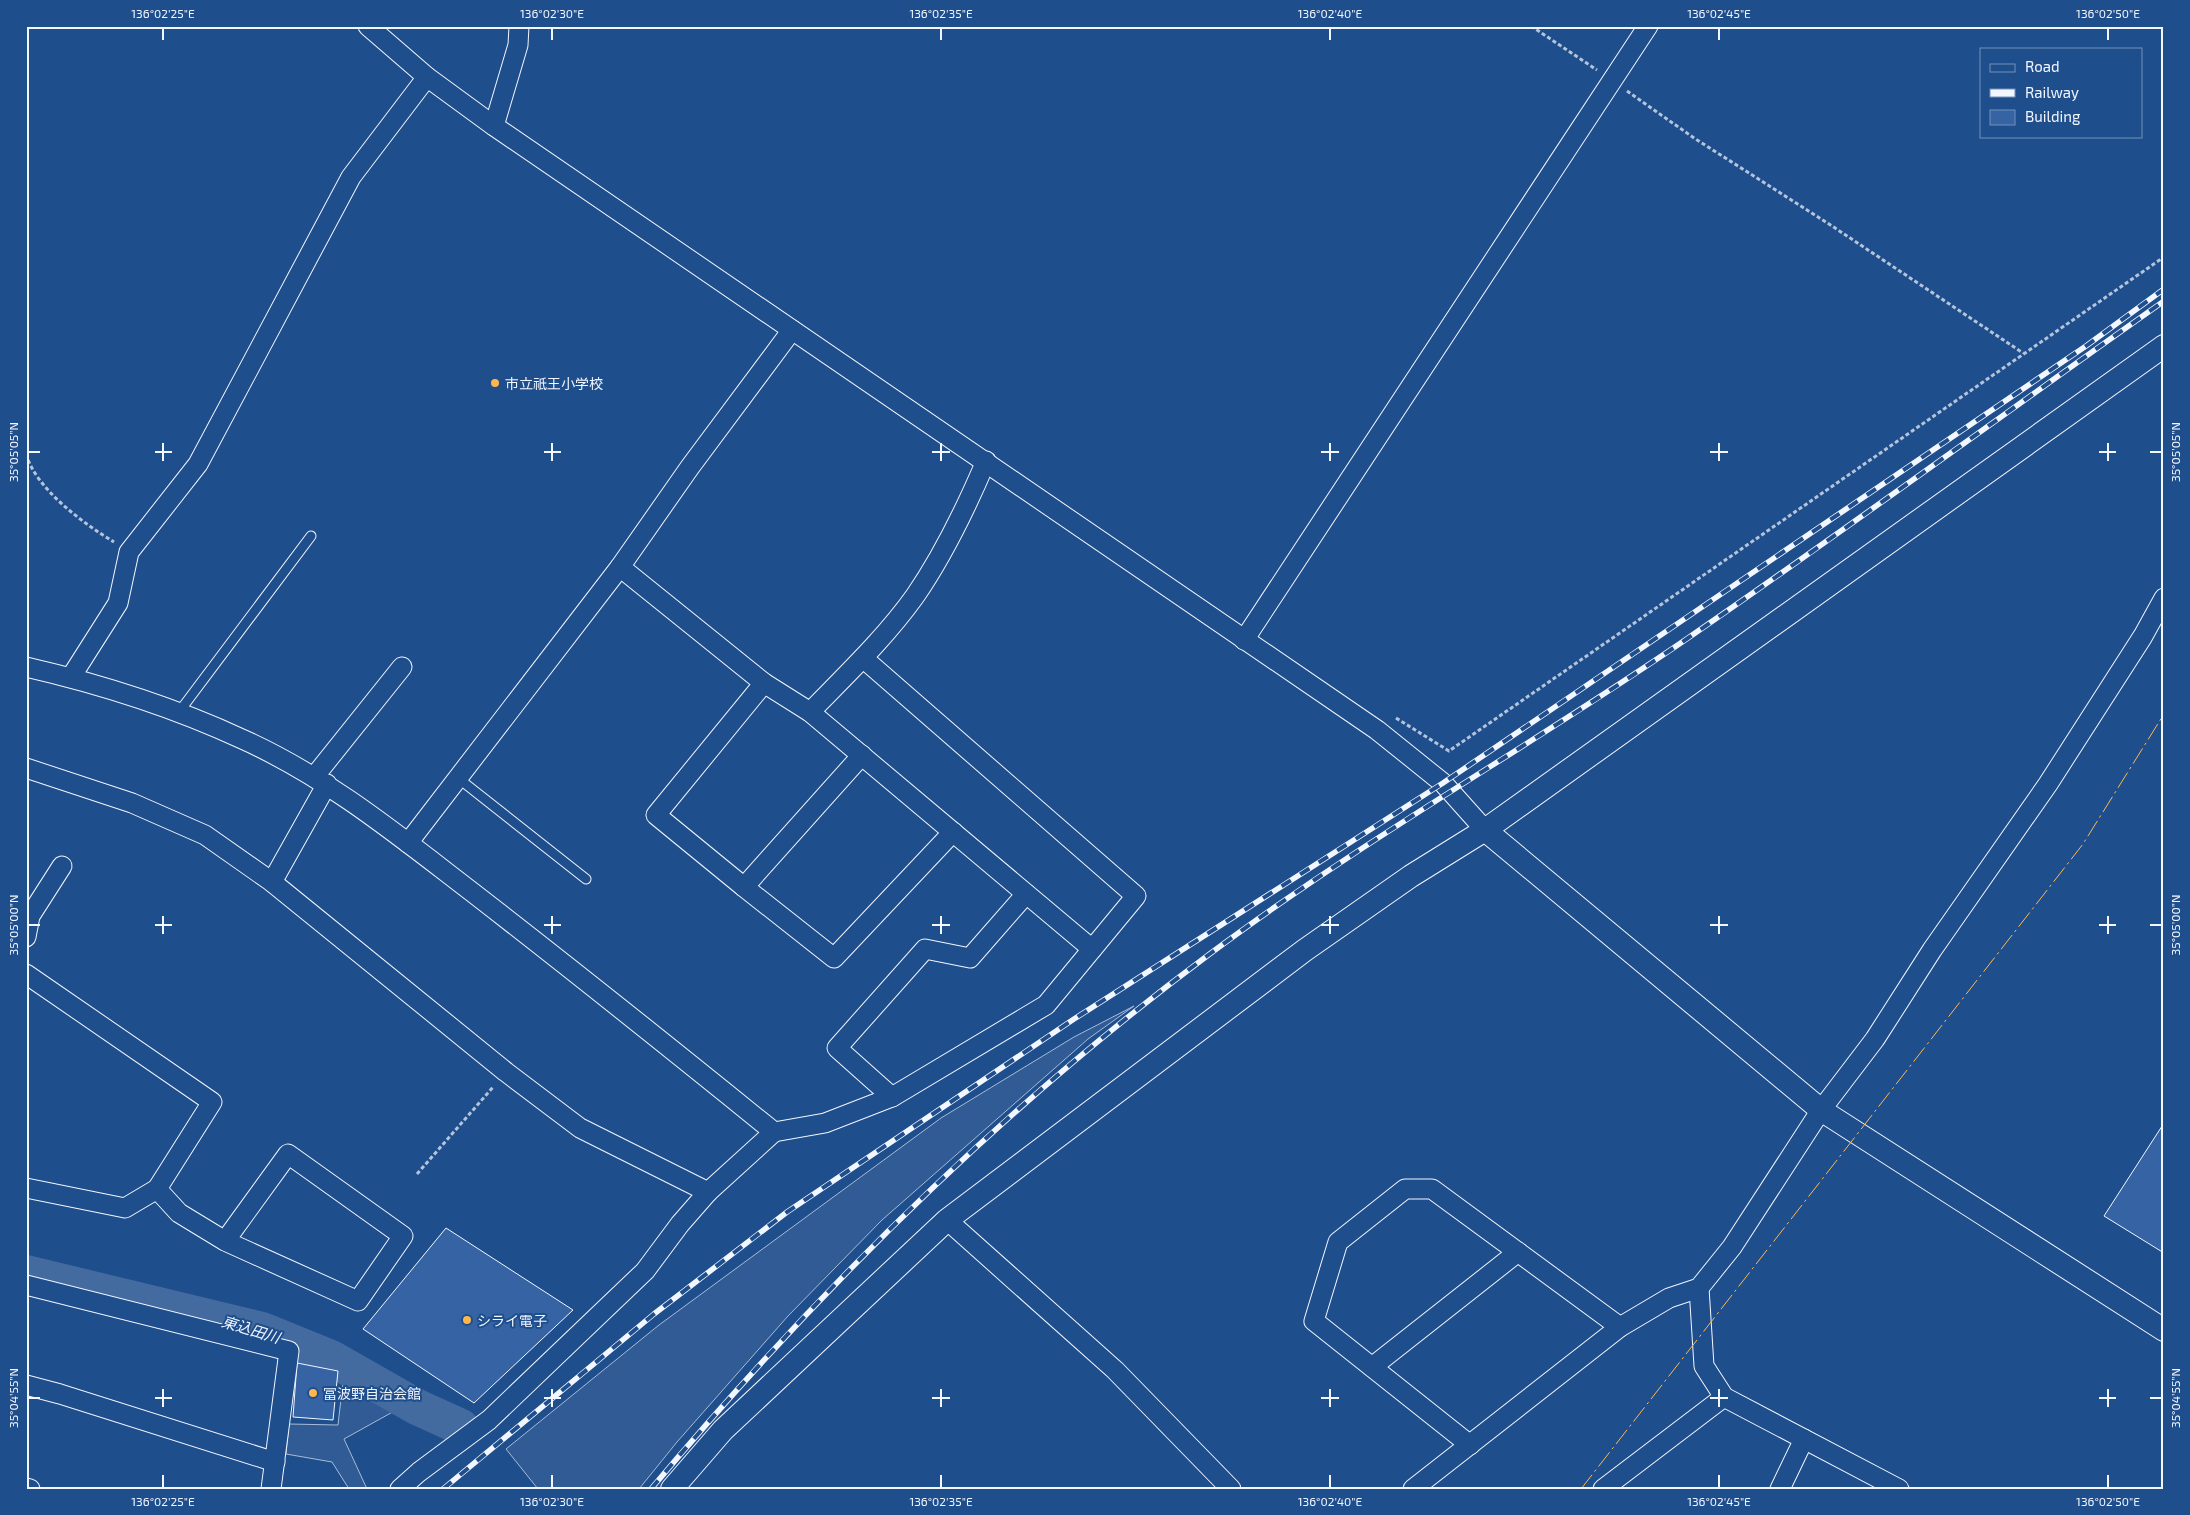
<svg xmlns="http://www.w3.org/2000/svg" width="2190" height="1515" font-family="'Exo 2','Noto Sans JP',sans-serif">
<rect width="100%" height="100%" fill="#1f4e8c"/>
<g fill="#305b95" stroke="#a8bbd7">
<path d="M1134,1006l-46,33 -206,181 -94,96 -111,126 -38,47h-101l-32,-40 153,-124 282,-207 133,-81z"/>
<path d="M343,1381l55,28 -54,30 23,50h-18l-17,-27 -46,-8 3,-30 49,1z"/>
</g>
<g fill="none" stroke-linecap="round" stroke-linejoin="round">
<path stroke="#446ba0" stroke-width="36" d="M26,1273l236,57 69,28 86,49 44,20"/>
</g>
<g fill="#3563a3" stroke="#f2f6ff">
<path d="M2164,1123v130l-60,-37z"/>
<path d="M446,1228l127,82 -99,93 -111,-74z"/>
<path d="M297,1363l41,8 -5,49 -40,-3z"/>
</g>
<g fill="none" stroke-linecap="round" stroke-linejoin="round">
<g stroke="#f2f6ff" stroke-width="11">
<g id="service">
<path d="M179,712l132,-176"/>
<path d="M458,778l128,101"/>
</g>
</g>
<g stroke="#f2f6ff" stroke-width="21">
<g id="minor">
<path d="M368,26l59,51 67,49 883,604 66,53 42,47"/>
<path d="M494,126l24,-81 1,-19"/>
<path d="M620,567l144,116 46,29 282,237"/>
<path d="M1244,640l404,-614"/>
<path d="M26,667c74,17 147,40 216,72 85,38 157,97 230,153 102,79 202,159 302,240l-66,60 -28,32 -35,47 -156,149 -70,52 -19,17"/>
<path d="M71,677l47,-74 11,-51 69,-88 153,-287 76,-100"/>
<path d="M764,683l-108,132 88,72 118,-132"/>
<path d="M810,712c36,-37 75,-74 105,-116 29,-42 51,-88 71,-135"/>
<path d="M26,768l106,35 73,32 67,47 234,190 74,56 128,64"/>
<path d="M314,777l88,-110"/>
<path d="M408,843l212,-276 70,-100 102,-137"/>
<path d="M272,882l55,-98"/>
<path d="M744,887l90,71 119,-126"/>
<path d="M26,937l4,-21 32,-50"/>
<path d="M26,974l186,128 -55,87 22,24 46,28 133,60 45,-65 -115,-82 -63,87"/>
<path d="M892,1097l-55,-49 88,-99 45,9 56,-64"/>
<path d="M774,1132l51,-9 67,-26 154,-92 90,-109 -273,-238"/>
<path d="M26,1188l99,20 32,-19"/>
<path d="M947,1220l168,150 116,119"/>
<path d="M26,1285l263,66 -18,138"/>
<path d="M1699,1288l5,78 20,31 175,92"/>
<path d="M1372,1367l146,-115"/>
<path d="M26,1385l34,9 215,68"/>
<path d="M1470,1445l-156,-124 24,-79 67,-53h27l188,138"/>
<path d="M26,1488l4,1"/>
<path d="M1413,1489l207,-162 49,-29 30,-10 33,-41 89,-137 54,-71 57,-89 116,-166 95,-148 21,-38"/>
<path d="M1603,1489l121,-92"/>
<path d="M1780,1489l24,-50"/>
</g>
</g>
<g stroke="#f2f6ff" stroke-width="24">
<g id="tertiary">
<path d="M1485,830l336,280 343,220"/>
<path d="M672,1489l51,-59 224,-210 358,-270 106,-74 74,-46 679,-484"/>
</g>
</g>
<g stroke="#b3c4dc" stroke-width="3" stroke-dasharray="4 2.5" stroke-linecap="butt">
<path d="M1531,26l66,44"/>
<path d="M1627,91l67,47 135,86 194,129"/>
<path d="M26,454c10,35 58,70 88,88"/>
<path d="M1396,718l53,33 715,-494"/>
<path d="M417,1174l77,-88"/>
</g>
<use href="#service" stroke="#1f4e8c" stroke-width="9"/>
<use href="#minor" stroke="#1f4e8c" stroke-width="19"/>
<use href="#tertiary" stroke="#1f4e8c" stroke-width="22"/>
<g stroke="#f2f6ff" stroke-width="5.5">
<g id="rail">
<path d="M443,1489l211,-175 133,-102 287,-193 369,-236 643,-437 78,-57"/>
<path d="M651,1489c167,-199 351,-381 560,-536 153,-114 320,-207 477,-315 160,-110 317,-225 476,-337"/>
</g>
</g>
<use href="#rail" stroke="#1f4e8c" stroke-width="4" stroke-dasharray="11" stroke-linecap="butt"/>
<path stroke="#ffb74d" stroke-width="1" stroke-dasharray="18 4 2.5 4" stroke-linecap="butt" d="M1581,1489l502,-645 81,-130"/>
</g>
<path fill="none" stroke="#f2f6ff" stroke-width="2" d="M163,28v12M552,28v12M941,28v12M1330,28v12M1719,28v12M2108,28v12M163,443v18M552,443v18M941,443v18M1330,443v18M1719,443v18M2108,443v18M28,452h12M155,452h17M544,452h17M932,452h18M1321,452h18M1710,452h18M2099,452h17M2150,452h12M163,916v18M552,916v18M941,916v18M1330,916v18M1719,916v18M2108,916v18M28,925h12M155,925h17M544,925h17M932,925h18M1321,925h18M1710,925h18M2099,925h17M2150,925h12M163,1389v18M552,1389v18M941,1389v18M1330,1389v18M1719,1389v18M2108,1389v18M28,1398h12M155,1398h17M544,1398h17M932,1398h18M1321,1398h18M1710,1398h18M2099,1398h17M2150,1398h12M163,1475v13M552,1475v13M941,1475v13M1330,1475v13M1719,1475v13M2108,1475v13"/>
<g fill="#ffb74d" stroke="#1f4e8c" stroke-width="2">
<circle cx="495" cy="383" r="5"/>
<circle cx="467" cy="1320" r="5"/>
<circle cx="313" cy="1393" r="5"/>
</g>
<g text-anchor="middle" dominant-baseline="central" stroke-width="4" stroke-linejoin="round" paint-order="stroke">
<g font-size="14" fill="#f2f6ff" stroke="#1f4e8c" text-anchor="start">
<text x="505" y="383">市立祇王小学校</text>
<text x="477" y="1320">シライ電子</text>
<text x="323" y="1393">冨波野自治会館</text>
</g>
<g font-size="15" font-style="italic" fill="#f2f6ff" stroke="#1f4e8c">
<text transform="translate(251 1329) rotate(17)">東込田川</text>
</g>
</g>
<rect width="2190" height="1515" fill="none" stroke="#1f4e8c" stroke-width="55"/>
<rect x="1980" y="48" width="162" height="90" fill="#1f4e8c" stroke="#7391ba"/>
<rect x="1990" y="64" width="25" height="8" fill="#1f4e8c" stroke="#7391ba"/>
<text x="2025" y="72" font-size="15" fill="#f2f6ff">Road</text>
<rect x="1990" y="89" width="25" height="8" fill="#f2f6ff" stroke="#7391ba"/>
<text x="2025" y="98" font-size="15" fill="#f2f6ff">Railway</text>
<rect x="1990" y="110" width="25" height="15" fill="#3563a3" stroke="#7391ba"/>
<text x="2025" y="122" font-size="15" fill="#f2f6ff">Building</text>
<rect x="28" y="28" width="2134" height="1460" fill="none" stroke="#f2f6ff" stroke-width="2"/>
<g font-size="12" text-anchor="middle" fill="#f2f6ff">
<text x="163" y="18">136°02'25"E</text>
<text x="552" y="18">136°02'30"E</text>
<text x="941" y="18">136°02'35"E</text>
<text x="1330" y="18">136°02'40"E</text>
<text x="1719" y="18">136°02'45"E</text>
<text x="2108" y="18">136°02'50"E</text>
<text transform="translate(14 452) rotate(-90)" y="4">35°05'05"N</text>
<text transform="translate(2176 452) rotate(-90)" y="4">35°05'05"N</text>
<text transform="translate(14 925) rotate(-90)" y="4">35°05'00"N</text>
<text transform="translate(2176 925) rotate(-90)" y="4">35°05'00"N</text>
<text transform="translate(14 1398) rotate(-90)" y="4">35°04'55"N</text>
<text transform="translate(2176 1398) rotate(-90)" y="4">35°04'55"N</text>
<text x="163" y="1506">136°02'25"E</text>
<text x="552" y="1506">136°02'30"E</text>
<text x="941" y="1506">136°02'35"E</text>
<text x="1330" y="1506">136°02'40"E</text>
<text x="1719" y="1506">136°02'45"E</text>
<text x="2108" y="1506">136°02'50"E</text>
</g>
</svg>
